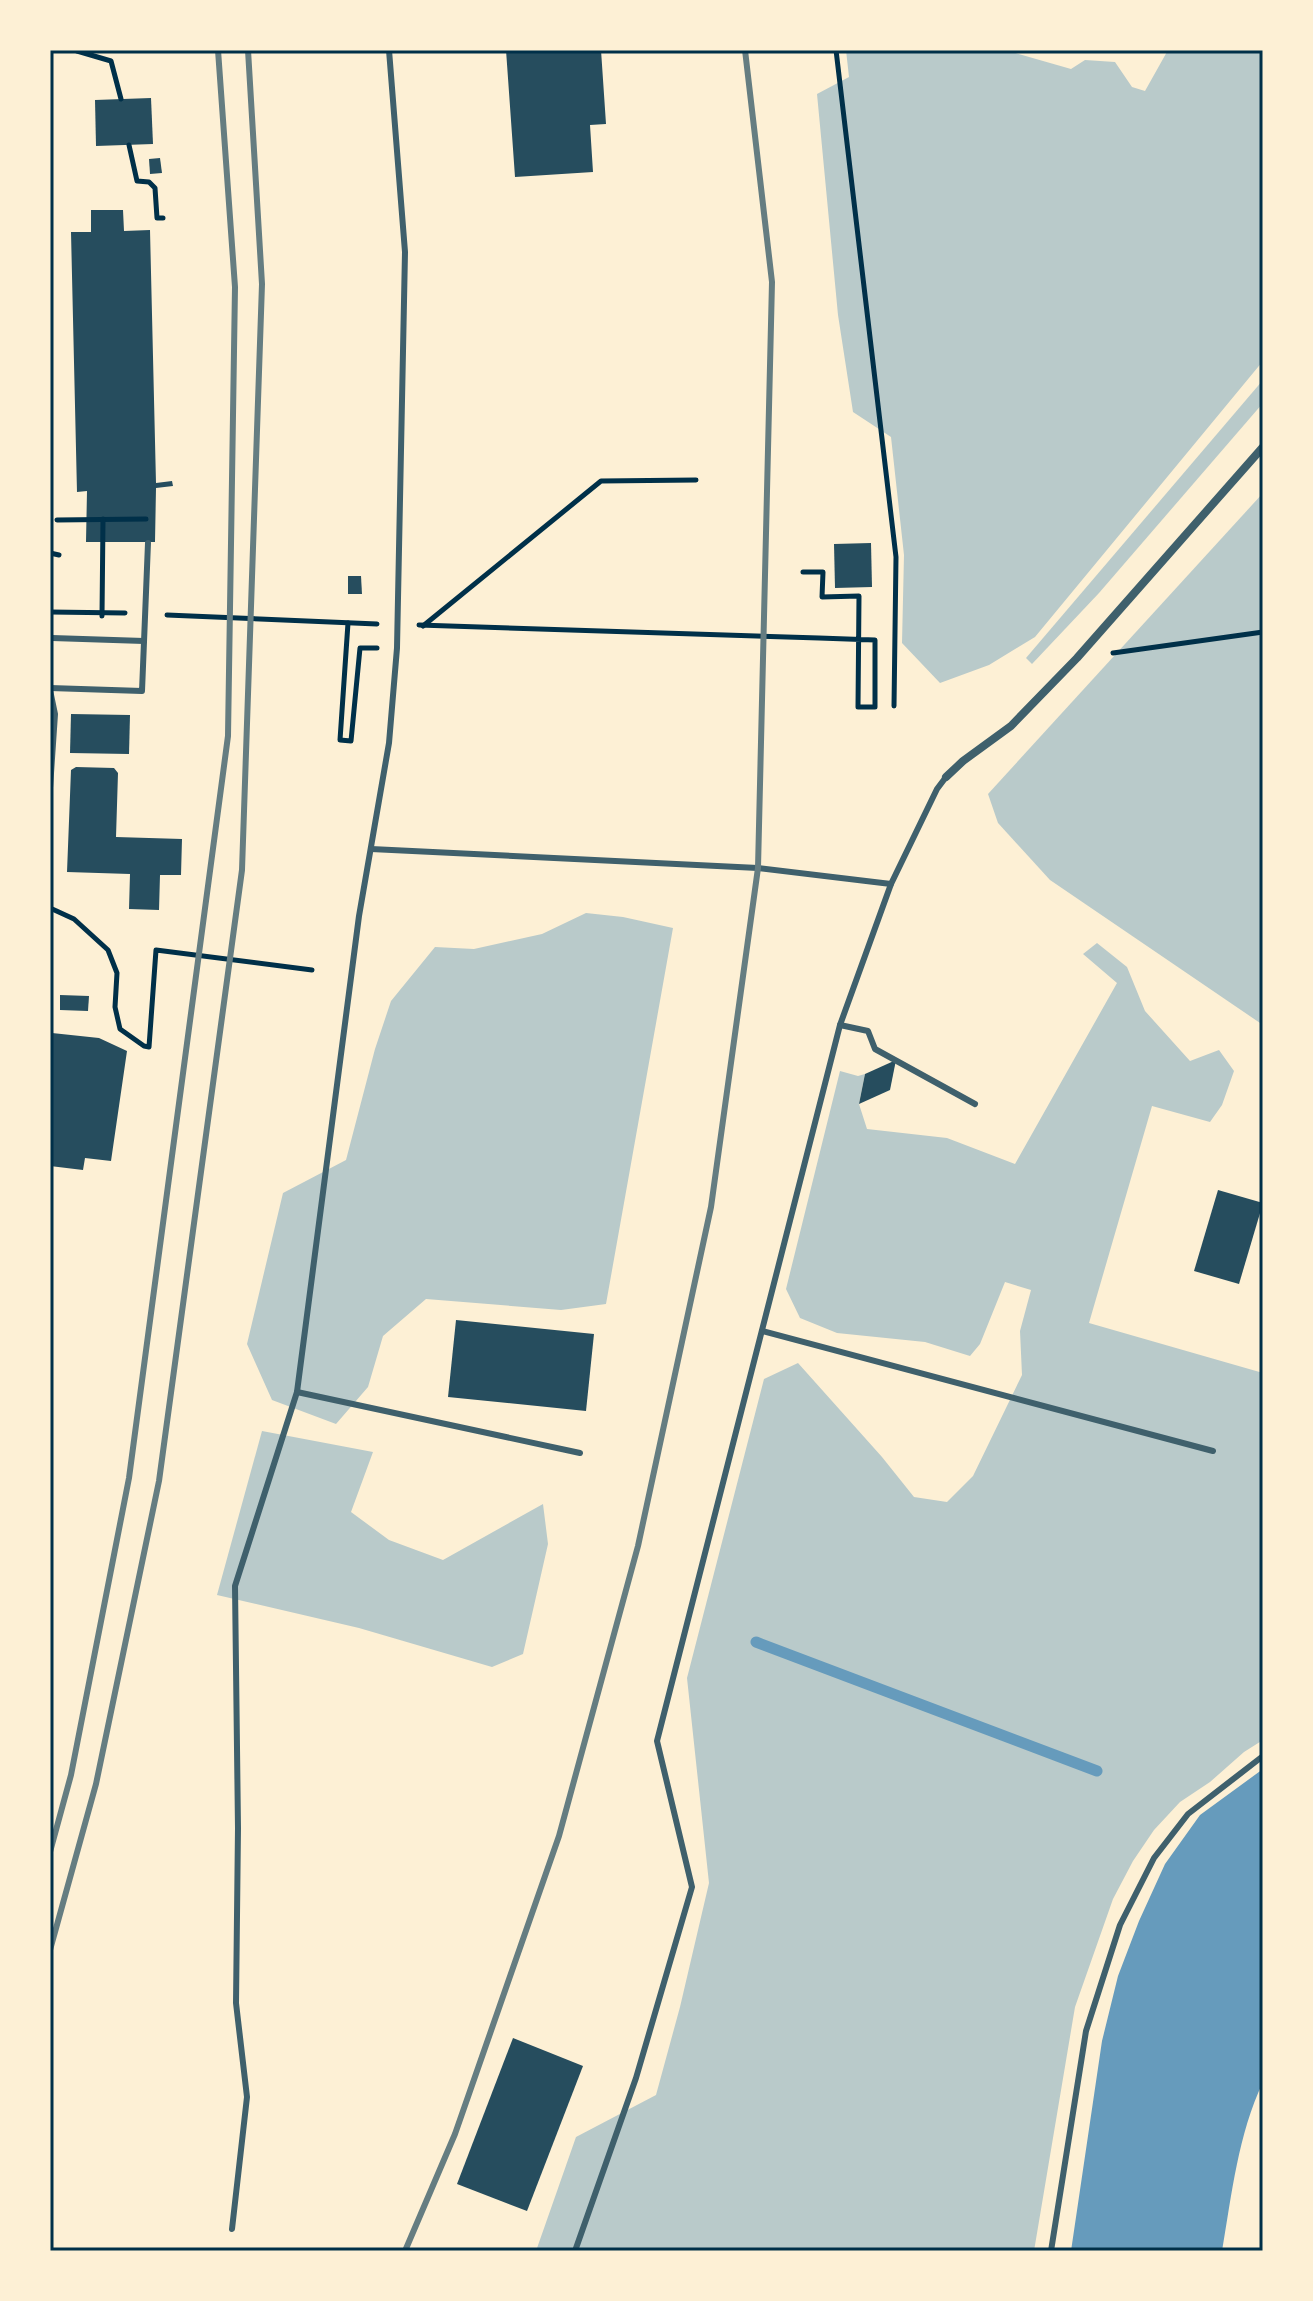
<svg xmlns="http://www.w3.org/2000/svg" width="1313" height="2301" font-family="'Sofia Sans Condensed',sans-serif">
<rect width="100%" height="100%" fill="#fdf0d5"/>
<g fill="#b9caca">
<path d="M846,50h159l66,19 14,-9 30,2 17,25 13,4 23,-41h95v311l-228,276 -46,28 -49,18 -38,-40 2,-88 -13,-118 -38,-25 -15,-97 -21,-221 32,-17z"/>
<path d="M1263,380v23l-164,190 -67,71 -6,-6z"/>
<path d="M1263,493v532l-213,-145 -52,-57 -10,-29z"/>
<path d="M586,913l37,4 50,11 -67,376 -45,6 -135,-11 -43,37 -15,51 -32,37 -64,-24 -25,-56 36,-151 63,-33 29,-111 16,-48 44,-54 39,2 68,-15z"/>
<path d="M1097,943l30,24 18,44 45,50 29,-11 15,21 -12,34 -12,17 -58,-16 -63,217 174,50v367l-19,12 -34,30 -30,20 -26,28 -21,31 -20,38 -38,108 -41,244h-498l40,-114 80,-42 24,-88 29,-124 -22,-205 77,-299 34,-16 84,94 32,40 33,5 26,-26 49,-101 -2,-44 11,-41 -26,-8 -25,62 -10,12 -45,-14 -88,-9 -37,-15 -14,-29 54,-218 18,5 7,-2 -6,30 8,25 80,9 68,26 102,-181 -34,-29z"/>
<path d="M262,1431l111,21 -22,60 38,28 54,20 100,-56 5,40 -25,110 -31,13 -133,-39 -142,-33z"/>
</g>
<path fill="#669bbc" d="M1263,1769v313c-25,53 -31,111 -41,169h-151l31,-210 16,-65 21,-55 26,-57 35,-49z"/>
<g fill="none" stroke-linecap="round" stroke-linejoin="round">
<path stroke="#669bbc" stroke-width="11" d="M756,1642l341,129"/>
</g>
<g fill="#264d5e">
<path d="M506,50h95l5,74 -16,1 3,47 -78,5z"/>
<path d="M151,98l2,46 -57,2 -1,-46z"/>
<path d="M160,158l2,15 -12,1 -1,-15z"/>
<path d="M91,210h32l1,21 26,-1 6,253 16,-2 1,5 -17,2 -1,54h-69l1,-51 -10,1 -6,-260h20z"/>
<path d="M871,543l1,44 -37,1 -1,-44z"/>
<path d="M348,576h13l1,18h-14z"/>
<path d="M71,714l59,1 -1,39 -59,-1z"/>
<path d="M76,767l38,1 4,5 -2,64 66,2 -1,36h-21l-1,35 -30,-1 1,-35 -63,-2 4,-102z"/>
<path d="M60,995l29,1 -1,15 -28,-1z"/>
<path d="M52,1033l47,5 28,13 -16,110 -26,-3 -2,12 -33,-4v-113z"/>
<path d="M896,1060l-6,30 -31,14 6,-30z"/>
<path d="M1218,1190l45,13 -24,81 -45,-13z"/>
<path d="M456,1320l138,14 -8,77 -138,-14z"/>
<path d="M513,2038l70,28 -56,145 -70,-27z"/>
</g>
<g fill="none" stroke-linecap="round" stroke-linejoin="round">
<g stroke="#003049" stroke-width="5">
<path d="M836,50l60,507 -2,149"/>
<path d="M77,51l34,10 10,38"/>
<path d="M129,145l8,36 12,1 6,6 2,30h6"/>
<path d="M57,520l89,-1"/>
<path d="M50,553l9,2"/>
<path d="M50,612l75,1"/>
<path d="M167,615l210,9"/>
<path d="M102,616l1,-97"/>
<path d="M348,623l-8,117 11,1 9,-93h17"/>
<path d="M419,625l400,13 56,2v67h-17l1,-111 -37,1 1,-25h-20"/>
<path d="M423,626l178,-145 95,-1"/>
<path d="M1113,653l150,-21"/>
<path d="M50,908l24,11 34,31 9,23 -2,34 5,22 24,17 5,1 7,-97 156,20"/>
</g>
<g stroke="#3f606c" stroke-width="6">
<path d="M52,638l92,3"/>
<path d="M50,688l92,3 6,-148"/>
<path d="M50,690l5,24 -5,74"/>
<path d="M371,849l387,19 133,16"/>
<path d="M840,1025l28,6 7,18 100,55"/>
<path d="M762,1331l451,120"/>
<path d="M297,1392l283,61"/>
<path d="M232,2229l15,-132 -11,-94 2,-175 -3,-242 62,-194 62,-476 30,-173 8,-95 8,-396 -16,-202"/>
<path d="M575,2251l61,-173 56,-191 -35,-146 183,-716 51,-141 46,-95 9,-12"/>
<path d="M1051,2251l35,-220 34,-106 34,-67 34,-44 75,-58"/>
</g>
<path stroke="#3f606c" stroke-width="8" d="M946,777l17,-16 48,-35 66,-68 186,-211"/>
<g stroke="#657d81" stroke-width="6">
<path d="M50,1852l21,-77 58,-297 99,-742 7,-449 -17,-237"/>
<path d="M50,1950l46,-166 63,-303 83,-611 20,-586 -14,-234"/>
<path d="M405,2251l50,-117 104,-298 79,-290 73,-339 47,-339 14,-586 -27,-232"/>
</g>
</g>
<rect width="1313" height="2301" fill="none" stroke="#fdf0d5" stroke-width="104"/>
<rect x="52" y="52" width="1209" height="2197" fill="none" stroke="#003049" stroke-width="3"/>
</svg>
